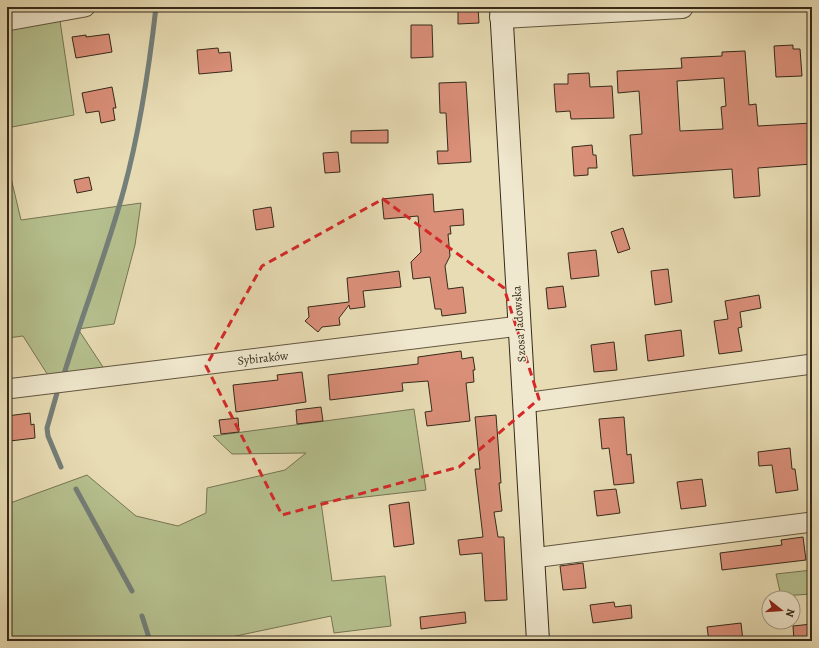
<svg xmlns="http://www.w3.org/2000/svg" width="819" height="648" font-family="Alegreya,serif">
<rect width="100%" height="100%" fill="#e8dcb4"/>
<filter id="stains"><feTurbulence type="fractalNoise" baseFrequency=".005" numOctaves="4"/><feColorMatrix values="0 0 0 0 .2 0 0 0 0 .09 0 0 0 0 .02 0 0 0 .5 -.17"/></filter>
<radialGradient id="worn" r=".72"><stop offset=".6" stop-color="#630" stop-opacity="0"/><stop offset="1" stop-color="#630" stop-opacity=".3"/></radialGradient>
<g fill="#b5c08e" stroke="#767554">
<path d="M60,21l14,94 -67,13v-99z"/>
<path d="M7,161l14,59 120,-17 -6,42 -21,79 -36,5 29,44 -56,7 -28,-44 -16,2z"/>
<path d="M414,409l12,81 -105,12 11,79 53,-5 6,50 -57,7 -3,-17 -119,25h-205v-138l6,-1 74,-27 49,41 42,10 28,-13 1,-25 78,-18 21,-17 -74,1 -19,-18z"/>
<path d="M812,570v24l-31,2 -5,-22z"/>
</g>
<g fill="none" stroke-linecap="round" stroke-linejoin="round">
<g stroke="#747f79" stroke-width="5">
<path d="M64,374c19,-62 43,-122 60,-185 16,-59 25,-120 32,-182"/>
<path d="M57,393l-10,35 1,8 13,31"/>
<path d="M76,489l56,102"/>
<path d="M142,616l8,25"/>
</g>
</g>
<g fill="#da8f79" stroke="#362a1a" fill-rule="evenodd">
<path d="M458,7h20l1,16 -21,1z"/>
<path d="M411,25h21l1,32 -22,1z"/>
<path d="M109,34l3,18 -36,6 -4,-21 14,-2v2z"/>
<path d="M793,45v4h7l2,27 -26,1 -2,-31z"/>
<path d="M218,48l1,5 11,-1 2,19 -33,3 -2,-24z"/>
<path d="M745,51l4,54 7,-1 2,22 54,-3v41l-54,4 2,28 -26,2 -2,-29 -99,7 -3,-41 12,-1 -3,-43 -21,2 -1,-22 65,-3 -1,-10 41,-2v-4zM724,78l2,28 -5,1 2,22 -43,2 -3,-50z"/>
<path d="M589,73l1,14 22,-1 2,32 -43,1 -1,-8 -14,1 -2,-28h14v-10z"/>
<path d="M466,82l5,80 -33,2 -1,-13h11l-2,-38h-6l-1,-30z"/>
<path d="M112,87l4,21h-3l2,12 -14,3 -2,-12 -13,2 -4,-20z"/>
<path d="M388,130v13h-37v-12z"/>
<path d="M592,145l1,10h3l1,13h-9v7l-14,1 -2,-29z"/>
<path d="M338,152l2,20 -15,1 -2,-20z"/>
<path d="M89,177l3,13 -15,3 -3,-13z"/>
<path d="M433,194l1,18 29,-3 1,16 -14,1 1,8h-3l2,22 -5,10 3,23 15,-2 3,26 -24,3 -1,-7h-6l-5,-32 -17,2 -2,-17 10,-10 -3,-36 -34,3 -2,-20z"/>
<path d="M271,207l3,20 -18,3 -3,-20z"/>
<path d="M623,228l7,21 -12,4 -7,-21z"/>
<path d="M596,250l3,26 -28,3 -3,-26z"/>
<path d="M668,269l4,33 -17,3 -4,-34z"/>
<path d="M399,271l2,16 -38,4 2,16 -15,2 -1,-4 -10,13 1,7 -18,2 -4,5 -13,-11 4,-4 -1,-10 41,-5 -2,-24z"/>
<path d="M563,286l3,21 -18,2 -2,-21z"/>
<path d="M759,295l2,13 -21,4 2,15 -4,1 4,23 -23,3 -5,-33 14,-2 -3,-18z"/>
<path d="M681,330l3,26 -36,5 -3,-26z"/>
<path d="M614,342l3,28 -23,2 -3,-27z"/>
<path d="M461,351l1,8 11,-2 2,13h-2l1,12 -8,1 4,38 -43,5 -2,-14 7,-1 -4,-30 -26,2 1,8 -73,9 -2,-25 90,-11v-7z"/>
<path d="M302,372l4,30 -70,10 -3,-27 45,-5 -1,-5z"/>
<path d="M321,407l2,14 -26,3 -1,-14z"/>
<path d="M30,413l1,12 3,-1 1,14 -25,3 -1,-7h-2v-18z"/>
<path d="M496,415l5,68h-2l3,28 -8,1 4,25h6l3,63 -22,1 -3,-48 -22,2 -2,-15 25,-3 -8,-68h5l-5,-52z"/>
<path d="M624,417l3,38 4,-1 3,29 -20,2 -5,-37 -7,1 -3,-30z"/>
<path d="M238,418l1,14 -18,2 -2,-14z"/>
<path d="M790,448l2,21h3l3,21 -22,3 -4,-28 -13,1 -1,-14z"/>
<path d="M702,479l4,27 -25,3 -4,-27z"/>
<path d="M616,489l4,24 -23,3 -3,-25z"/>
<path d="M409,502l5,42 -20,3 -5,-42z"/>
<path d="M803,537l3,23 -84,10 -2,-17 62,-8 -1,-5z"/>
<path d="M583,563l3,25 -23,2 -3,-24z"/>
<path d="M614,602l1,5 16,-2 1,13 -39,5 -3,-18z"/>
<path d="M465,612l1,11 -45,6 -1,-12z"/>
<path d="M741,623l2,18h-34l-2,-14z"/>
<path d="M812,624v17h-18l-1,-15z"/>
</g>
<g fill="none" stroke-linecap="round" stroke-linejoin="round">
<g stroke="#625640" stroke-width="21">
<g id="minor">
<path d="M7,21l78,-14"/>
<path d="M7,389l512,-63"/>
<path d="M524,403l288,-39"/>
<path d="M533,558l279,-36"/>
</g>
</g>
<g stroke="#625640" stroke-width="24">
<path id="tertiary" d="M501,17l181,-10"/>
</g>
<g stroke="#362a1a" stroke-width="24">
<path id="secondary" d="M501,7l37,634"/>
</g>
<use href="#minor" stroke="#f0e8ce" stroke-width="19"/>
<use href="#tertiary" stroke="#f0e8ce" stroke-width="22"/>
<use href="#secondary" stroke="#f0e8ce" stroke-width="22"/>
</g>
<path fill="none" stroke="#d62828" stroke-width="3" stroke-dasharray="8 5" stroke-linejoin="round" d="M383,199l121,89 35,111 -80,68 -177,48 -76,-149 56,-100z"/>
<g text-anchor="middle" dominant-baseline="central" stroke-width="3" stroke-linejoin="round" paint-order="stroke">
<g font-size="12" fill="#362a1a" stroke="#f0e8ce">
<text transform="translate(519 324) rotate(-94)">Szosa Jadowska</text>
<text transform="translate(263 358) rotate(-6)">Sybiraków</text>
</g>
</g>
<rect width="819" height="648" fill="none" stroke="#e8dcb4" stroke-width="24"/>
<rect x="8" y="8" width="803" height="632" fill="none" stroke="#362a1a" stroke-width="2"/>
<rect x="12" y="12" width="795" height="624" fill="none" stroke="#362a1a"/>
<g transform="translate(781 610) rotate(107)"><circle r="19" fill="#f0e8ce" stroke="#a69c86"/>
<path d="M0-3L7 15L0 10L-7 15Z" fill="#8f2418"/>
<text y="-6" font-size="11" font-weight="bold" text-anchor="middle" fill="#362a1a">N</text>
</g>
<rect width="100%" height="100%" filter="url(#stains)"/>
<rect width="100%" height="100%" fill="url(#worn)"/>
</svg>
